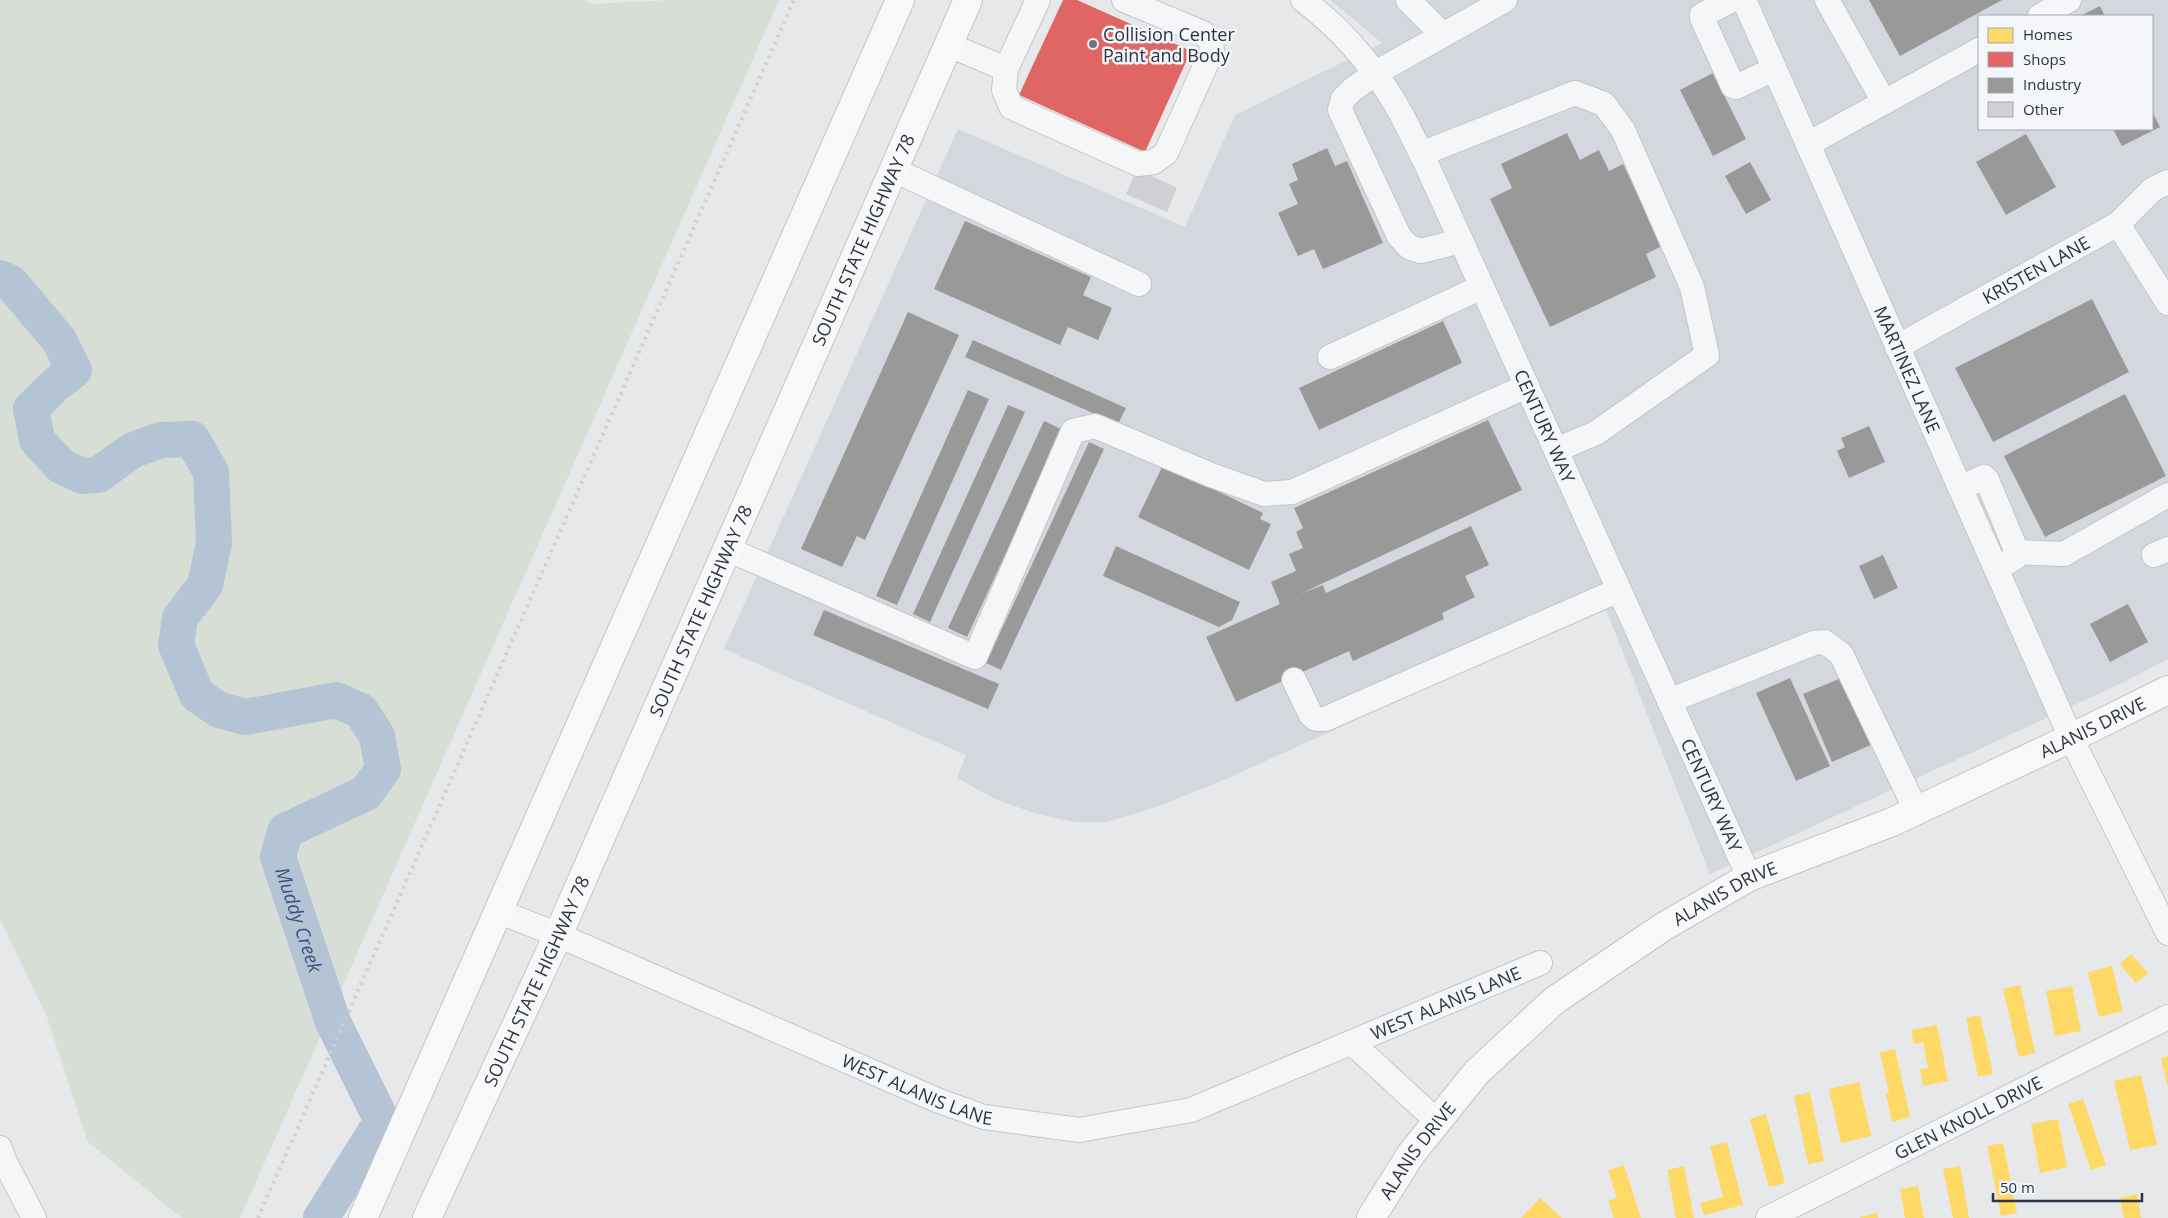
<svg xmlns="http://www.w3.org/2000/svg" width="2168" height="1218" font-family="'Open Sans',sans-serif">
<rect width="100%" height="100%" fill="#e6e8ea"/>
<path fill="#d4d7dd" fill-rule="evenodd" d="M1330,0h838v659l-44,23 -414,192 -105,-267 -379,172 -70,28 -49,15h-34l-39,-9 -39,-14 -38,-21 9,-23 -242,-106 234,-520 227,98 50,-112 147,-72zM1979,16h173v113h-173z"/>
<path fill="#d6ded6" d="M0,0h583l11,4 76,-4h109l-539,1218h-58l-94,-76 -41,-125 -47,-98z"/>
<g fill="#ffd966">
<path d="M2131,954l17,19 -12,10 -16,-19z"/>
<path d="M2112,966l11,45 -24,6 -11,-45z"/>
<path d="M2020,985l15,68 -16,4 -16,-68z"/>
<path d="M2072,986l9,45 -26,5 -9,-45z"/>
<path d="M1980,1015l13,59 -15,3 -12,-59z"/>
<path d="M1937,1025l11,56 -25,5 -3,-17 8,-1 -5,-26 -9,2 -3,-14z"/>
<path d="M1895,1049l15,68 -18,5 -6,-28 3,-1 -9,-41z"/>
<path d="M2168,1056v29h-1l-6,-27z"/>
<path d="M2141,1075l16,70 -27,5 -16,-69z"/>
<path d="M1859,1082l12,54 -30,7 -12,-54z"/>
<path d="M1810,1092l14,69 -16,3 -14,-68z"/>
<path d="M2083,1099l23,66 -15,5 -23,-66z"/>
<path d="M1766,1114l19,69 -16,4 -19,-68z"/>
<path d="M2058,1119l9,48 -27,6 -9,-49z"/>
<path d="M1727,1142l16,63 -39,10 -4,-12 23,-6 -13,-51z"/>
<path d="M2003,1143l14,70 -16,3 -14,-70z"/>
<path d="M1624,1165l17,53h-27l-6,-17 9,-3 -9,-28z"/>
<path d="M1684,1166l10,52h-18l-9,-48z"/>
<path d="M1960,1166l9,52h-16l-10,-49z"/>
<path d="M1918,1186l6,32h-19l-5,-29z"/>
<path d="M2137,1194l4,24h-17l-4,-20z"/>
<path d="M1540,1198l22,20h-41z"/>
<path d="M1877,1213l1,5h-18v-1z"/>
</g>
<path fill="#e06666" d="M1063,0h14l114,51 -46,101 -126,-57z"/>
<g fill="#999">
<path d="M1869,0h133l-102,56z"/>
<path d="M2100,6l5,10h-25z"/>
<path d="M1713,73l33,66 -33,17 -33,-66z"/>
<path d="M2152,111l8,16 -38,19 -9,-17h39z"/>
<path d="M1567,133l13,27 19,-10 10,21 14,-7 39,82 -16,8 10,23 -106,50 -60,-128 22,-11 -11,-24z"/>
<path d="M2026,134l30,53 -50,28 -30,-53z"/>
<path d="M1327,148l8,18 12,-5 36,82 -60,26 -9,-20 -16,7 -20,-43 20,-9 -9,-20 9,-4 -6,-16z"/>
<path d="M1750,162l21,38 -25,14 -21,-38z"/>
<path d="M965,221l126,56 -8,18 29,13 -14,32 -30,-13 -8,18 -126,-56z"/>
<path d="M2092,299l37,73 -136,70 -38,-74z"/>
<path d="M908,312l51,23 -94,205 -8,-4 -15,31 -41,-18z"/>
<path d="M1443,321l19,42 -143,67 -20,-42z"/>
<path d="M973,340l153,68 -8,16 -153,-67z"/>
<path d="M968,390l21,9 -92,206 -21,-9z"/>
<path d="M2125,394l41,82 -121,61 -41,-81z"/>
<path d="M1008,405l17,7 -95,210 -17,-8z"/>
<path d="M1488,420l34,70 -222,104 23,-9 3,8 145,-67 18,39 -24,11 10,21 -33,16 2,6 -91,42 -4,-10 -113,51 -30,-65 74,-33 -9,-22 25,-11 -7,-17 14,-6 -7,-16 7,-4 -9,-20z"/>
<path d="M1044,421l19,9 -96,207 -19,-9z"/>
<path d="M1869,426l16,36 -36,16 -12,-27 8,-4 -4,-9z"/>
<path d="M1089,442l15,7 -103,221 -15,-7z"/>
<path d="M1163,465l100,48 -3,6 11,5 -22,46 -111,-53z"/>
<path d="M1116,546l124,56 -8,18 -13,7 -116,-51z"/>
<path d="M1883,555l15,33 -24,11 -15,-33z"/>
<path d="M2128,604l20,38 -38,20 -20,-38z"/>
<path d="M824,610l175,74 -11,25 -175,-74z"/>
<path d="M1846,676l29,67 -43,19 -29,-68z"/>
<path d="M1790,678l40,88 -34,15 -40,-88z"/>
</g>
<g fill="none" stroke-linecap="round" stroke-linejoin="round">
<path stroke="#b4c4d5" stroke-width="36" id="s1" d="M0,278l11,5 48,57 15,30 -20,16 -23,23 6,31 24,26 21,10 16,-1 35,-25 28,-10 31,-1 19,33 3,71 -9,42 -25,33 -4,27 21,50 22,15 27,7 90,-17 25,11 16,25 6,33 -17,24 -81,38 -7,26 55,165 49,99 -61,97"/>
</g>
<path fill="#ced0d3" d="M1137,169l40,19 -10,24 -41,-18z"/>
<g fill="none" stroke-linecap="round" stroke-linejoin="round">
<g stroke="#c4c6c8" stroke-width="26">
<g id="minor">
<path d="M1038,0l-32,69 -2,21 7,17 127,57 16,-2 12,-9 46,-102 -1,-10 -8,-8 -79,-33"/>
<path id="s2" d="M1303,0c36,27 68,64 92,103 11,19 20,39 30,58l324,716"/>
<path d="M1408,0l35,35"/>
<path d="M1732,0l-30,15v3l31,68 3,1 38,-18"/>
<path id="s3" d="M1744,0l327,738 97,195"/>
<path d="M1827,0l57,102"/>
<path d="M2040,16l29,-16"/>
<path d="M949,45l57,24"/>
<path d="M1808,144l171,-94"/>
<path d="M1421,154l154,-61 29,11 19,26 69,157 15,68 -111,78 -40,17"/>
<path d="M894,170l245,114"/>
<path d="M2118,224l50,79"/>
<path d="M1461,241l-40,10 -12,-4 -10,-11 -59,-126 3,-11 9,-9 22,-16 131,-74"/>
<path id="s4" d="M1897,347l221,-123 35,-35 15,-7"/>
<path d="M1330,357l152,-70"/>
<path d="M1960,488l24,-11 3,3 30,72 -1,5 -8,5"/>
<path d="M727,549l248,108 98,-226 22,-5 116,49 53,19 28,-2 235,-106"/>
<path d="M2017,552l47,2 104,-59"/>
<path d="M2154,555l14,-6"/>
<path d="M1294,680l17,35 5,4h9l294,-129"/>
<path d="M1669,701l145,-58 11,-1 16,12 75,156"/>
<path id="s5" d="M498,911l60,24 381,166 45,16 95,13 112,-20 349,-147"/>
<path d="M1352,1043l85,78"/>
<path d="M0,1148l4,12 30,58"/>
<path id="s6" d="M1768,1218l400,-201"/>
</g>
</g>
<g stroke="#c2c5c8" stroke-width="30">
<g id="major">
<path d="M363,1218l537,-1218"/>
<path id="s7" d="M427,1218l131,-283 410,-935"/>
<path id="s8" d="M1371,1218l40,-64 66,-82 78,-72 108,-73 86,-50 143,-55 179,-84 97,-48"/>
</g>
</g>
<use href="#minor" stroke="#f5f6f7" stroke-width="24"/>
<use href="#major" stroke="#f8f8f8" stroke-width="28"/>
<path stroke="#cecfd2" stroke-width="4" stroke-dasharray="2.5 5" stroke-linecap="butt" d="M258,1218l536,-1218"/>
</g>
<circle fill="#6c737f" stroke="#f4f6f9" stroke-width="2" cx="1093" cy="44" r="5"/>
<g text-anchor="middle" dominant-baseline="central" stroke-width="5" stroke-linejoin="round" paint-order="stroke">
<g font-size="18" fill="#2b3445" stroke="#f4f6f9" text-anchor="start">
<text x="1103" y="34">Collision Center<tspan x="1103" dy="21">Paint and Body</tspan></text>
</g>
<g font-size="18" fill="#2b3445" stroke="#f4f6f9">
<text stroke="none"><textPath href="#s7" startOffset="1071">SOUTH STATE HIGHWAY 78</textPath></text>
<text stroke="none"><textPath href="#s4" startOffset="159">KRISTEN LANE</textPath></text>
<text stroke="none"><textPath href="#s3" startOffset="404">MARTINEZ LANE</textPath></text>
<text stroke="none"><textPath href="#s2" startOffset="495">CENTURY WAY</textPath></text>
<text stroke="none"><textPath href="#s7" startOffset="666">SOUTH STATE HIGHWAY 78</textPath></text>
<text stroke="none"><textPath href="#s8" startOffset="892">ALANIS DRIVE</textPath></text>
<text stroke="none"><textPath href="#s2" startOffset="900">CENTURY WAY</textPath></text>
<text stroke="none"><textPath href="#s8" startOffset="488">ALANIS DRIVE</textPath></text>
<text stroke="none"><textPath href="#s7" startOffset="261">SOUTH STATE HIGHWAY 78</textPath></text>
<text stroke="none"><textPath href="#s5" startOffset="1014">WEST ALANIS LANE</textPath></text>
<text stroke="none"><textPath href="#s5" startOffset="456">WEST ALANIS LANE</textPath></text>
<text stroke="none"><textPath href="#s6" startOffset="224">GLEN KNOLL DRIVE</textPath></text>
<text stroke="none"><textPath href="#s8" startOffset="82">ALANIS DRIVE</textPath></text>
</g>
<g font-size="19" font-style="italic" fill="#34527a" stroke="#f4f6f9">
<text stroke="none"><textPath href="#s1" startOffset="1112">Muddy Creek</textPath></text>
</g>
</g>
<rect x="1978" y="15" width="175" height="115" fill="#f4f6f9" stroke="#a4a8b1"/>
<rect x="1988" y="28" width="25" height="15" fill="#ffd966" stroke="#a4a8b1"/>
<text x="2023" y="40" font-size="15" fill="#2b3445">Homes</text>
<rect x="1988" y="52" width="25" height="15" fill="#e06666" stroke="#a4a8b1"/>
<text x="2023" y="65" font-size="15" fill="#2b3445">Shops</text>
<rect x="1988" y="78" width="25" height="15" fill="#999999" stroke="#a4a8b1"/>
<text x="2023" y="90" font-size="15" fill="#2b3445">Industry</text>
<rect x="1988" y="102" width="25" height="15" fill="#ced0d3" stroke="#a4a8b1"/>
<text x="2023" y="115" font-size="15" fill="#2b3445">Other</text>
<path d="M1993 1193v8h149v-8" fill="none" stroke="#2b3445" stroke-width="2.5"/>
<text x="2000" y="1193" font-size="15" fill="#2b3445" stroke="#f4f6f9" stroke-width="4" paint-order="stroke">50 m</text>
</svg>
